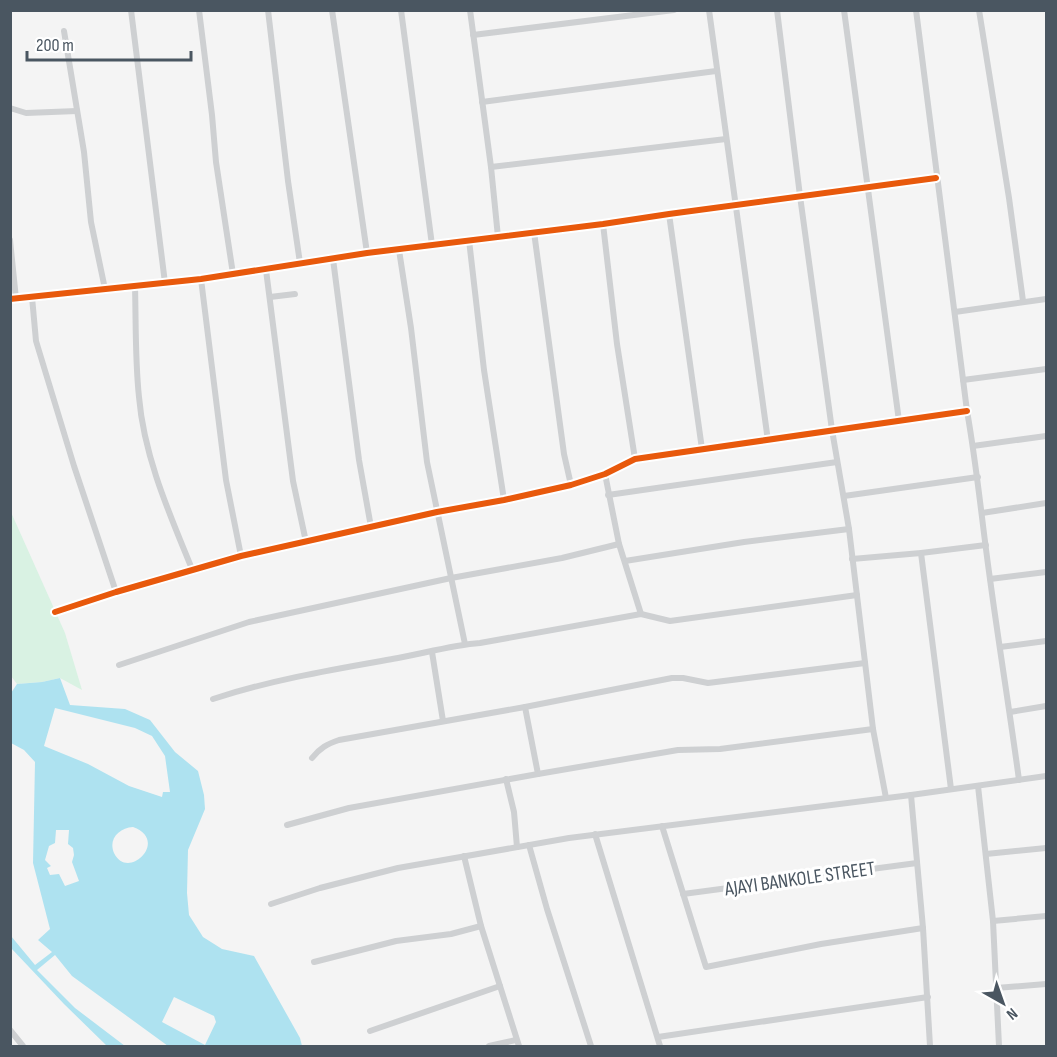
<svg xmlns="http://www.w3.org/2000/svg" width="1057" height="1057" font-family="'Sofia Sans Condensed',sans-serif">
<rect width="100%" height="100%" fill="#f4f4f4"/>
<path fill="#d9f2e3" d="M10,510l55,123 17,57 -22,-12 -18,4 -25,2 -6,-8z"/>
<path fill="#aee2f0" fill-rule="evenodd" d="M60,678l10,27 55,4 25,11 25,32 23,19 6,24 1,14 -17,41 -1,43 2,22 14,22 19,12 32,7 46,82 2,8h-134l-96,-70 -17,-21 -18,15 38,38 50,38h-18l-43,-42 -53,-56v-12l24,29 17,-13 -14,-12 12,-11 -17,-66 2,-101 -11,-12 -13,-7v-50l6,-9 25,-2zM55,708l80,20 17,8 13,20 5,36h-7l-1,5 -33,-11 -41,-22 -44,-18zM133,827c37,13 -5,55 -19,26 -6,-14 5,-25 19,-26zM56,830h13l-1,14 5,4 1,7 -2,7 7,19 -14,5 -6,-12 -9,1 -3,-7 4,-2 -6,-6 4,-14 6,-3zM174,997l40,19 2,6 -11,23 -43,-23z"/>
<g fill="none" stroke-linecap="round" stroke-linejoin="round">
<g stroke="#ced0d2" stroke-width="6">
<path d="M131,10l34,273"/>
<path d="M199,10l13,105 4,47 17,112"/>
<path d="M268,10l20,171 12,82"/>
<path d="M332,10l35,243"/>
<path d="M401,10l31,235"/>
<path d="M470,10l21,157 7,70"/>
<path d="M709,10l59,431"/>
<path d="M777,10l23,186 32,234 17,99 24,200 13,69"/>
<path d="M844,10l55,411"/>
<path d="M916,10l51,401c10,56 15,112 23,168 9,67 20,134 29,201"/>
<path d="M979,10l30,188 14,103"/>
<path d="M64,31l20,121 7,70 14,67"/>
<path d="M473,35l201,-25"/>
<path d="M482,102l234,-31"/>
<path d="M10,108l16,5 51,-2"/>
<path d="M491,167l235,-28"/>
<path d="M669,214l33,235"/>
<path d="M603,224l14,120 18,115"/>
<path d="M534,232l30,222 7,31"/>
<path d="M10,240l6,59"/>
<path d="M469,240l15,130 20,130"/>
<path d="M399,250l12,78 16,134 38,182"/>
<path d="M333,259l26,201 12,67"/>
<path d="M266,270l27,211 13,61"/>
<path d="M201,279l25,201 15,76"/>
<path d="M135,286c1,37 0,74 4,111 5,60 31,118 53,172"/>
<path d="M32,297l4,44 38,125 42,126"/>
<path d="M270,297l25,-3"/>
<path d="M10,299l191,-20 166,-26 236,-29 66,-10 267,-36"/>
<path d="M955,312l91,-13"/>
<path d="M963,380l83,-11"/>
<path d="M973,446l73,-10"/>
<path d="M605,474l14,70 22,70"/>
<path d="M608,495l229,-33"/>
<path d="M844,496l134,-19"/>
<path d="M982,513l64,-10"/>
<path d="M921,553l30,236"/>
<path d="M852,559l69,-6 65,-8"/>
<path d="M625,561l119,-19 105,-13"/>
<path d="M990,579l56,-7"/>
<path d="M55,612l61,-20 125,-36 196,-44 67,-12 67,-15 34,-11 30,-15 332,-48"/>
<path d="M1000,647l46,-6"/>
<path d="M432,652l11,69"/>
<path d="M119,665l130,-43 202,-44 111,-20 57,-14"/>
<path d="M213,699c61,-20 123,-30 185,-41 27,-5 55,-13 82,-15l161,-29 29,7 187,-26"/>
<path d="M525,707l13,67"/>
<path d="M1010,712l36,-6"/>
<path d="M312,758c8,-10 15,-14 27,-18l186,-33 147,-29h11l25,5 157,-20"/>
<path d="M506,779l8,33 3,35"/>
<path d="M978,786l15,135 6,125"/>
<path d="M911,795l12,133 7,118"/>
<path d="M287,825l62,-17 189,-34 140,-24 42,-1 153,-20"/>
<path d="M662,826l44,141 115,-23 102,-16"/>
<path d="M595,834l65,212"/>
<path d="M529,845l18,64 44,137"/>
<path d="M986,854l60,-6"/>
<path d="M464,856l17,70 38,120"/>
<path d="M683,894l234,-31"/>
<path d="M271,904l49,-16 78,-20 171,-30 342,-43 135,-19"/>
<path d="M993,921l53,-5"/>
<path d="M314,962l82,-21 55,-7 30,-8"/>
<path d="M996,988l50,-4"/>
<path d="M10,1030l13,16"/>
<path d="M370,1031l130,-45"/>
<path d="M658,1037l270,-40"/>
<path d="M489,1046l27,-6"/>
</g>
<g stroke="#fff" stroke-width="10">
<g id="cycleway">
<path d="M10,299l191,-20 166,-26 236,-29 66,-10 267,-36"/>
<path d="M55,612l61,-20 125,-36 196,-44 67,-12 67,-15 34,-11 30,-15 332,-48"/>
</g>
</g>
<use href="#cycleway" stroke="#e8590c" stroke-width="6"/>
</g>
<g text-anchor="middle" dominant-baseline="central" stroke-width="6" stroke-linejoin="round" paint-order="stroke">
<g font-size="20" fill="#4a5661" stroke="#fff">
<text transform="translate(800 879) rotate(-8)">AJAYI BANKOLE STREET</text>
</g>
</g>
<rect width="1057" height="1057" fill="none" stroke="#4a5661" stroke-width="24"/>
<g transform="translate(1003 1003) rotate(140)" stroke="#ffffff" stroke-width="4.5" paint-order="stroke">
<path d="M0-4.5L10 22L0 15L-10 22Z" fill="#4a5661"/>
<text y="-9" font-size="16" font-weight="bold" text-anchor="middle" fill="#4a5661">N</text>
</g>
<path d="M27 51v9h164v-9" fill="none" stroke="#4a5661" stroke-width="3"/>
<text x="36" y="51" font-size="18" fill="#4a5661" stroke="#ffffff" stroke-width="4.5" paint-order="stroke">200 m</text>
</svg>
